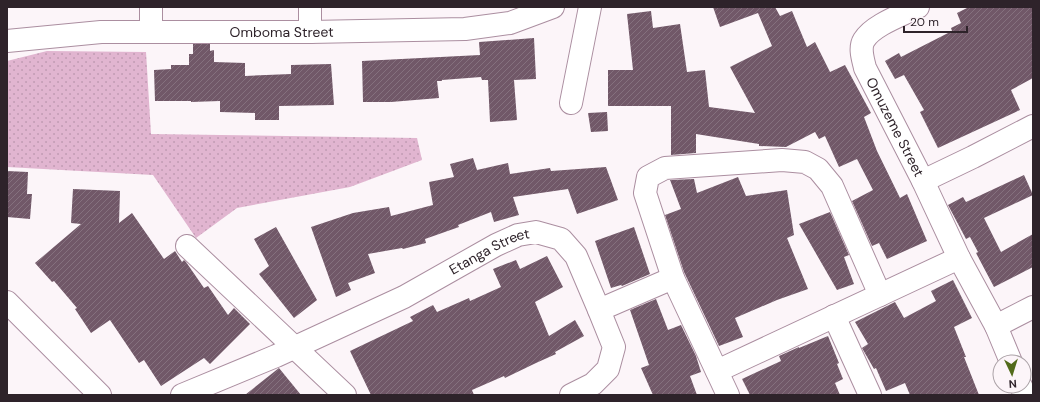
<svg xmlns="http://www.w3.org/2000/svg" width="1040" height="402" font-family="'DM Sans',sans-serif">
<defs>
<pattern id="grass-dots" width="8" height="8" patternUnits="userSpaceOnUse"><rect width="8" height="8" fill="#e1b5d0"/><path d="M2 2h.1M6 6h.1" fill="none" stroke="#c19bb3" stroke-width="1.8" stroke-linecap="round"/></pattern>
<pattern id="building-hatch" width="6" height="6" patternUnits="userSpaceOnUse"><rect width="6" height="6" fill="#715868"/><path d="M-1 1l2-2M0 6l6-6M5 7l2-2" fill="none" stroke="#85717e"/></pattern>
</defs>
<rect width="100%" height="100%" fill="#fcf5f9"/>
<path fill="url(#grass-dots)" d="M47,51l99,1 5,82 266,4 5,22 -72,27 -113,21 -41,30 -43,-63 -146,-8v-106z"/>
<g fill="url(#building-hatch)">
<path d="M713,7h62l5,9 12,-5 15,36 8,-5 15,30 15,-7 26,48 -7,4 13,34 23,47 7,-4 20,47 -40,18 -8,-16 -7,3 -20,-45 21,-11 -16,-31 -18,8 -14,-31 -6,3 -4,-7 -29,15 -27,-1v-2l-63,-10v19l-25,2v-49h-63v-36h25l-6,-56 24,-3 2,17 27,-4 7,48 18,-2 4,37 46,6 -25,-46 42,-21 -14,-33 -38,14z"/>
<path d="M969,7h64v71l-22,12 9,20 -82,38 -18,-36 4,-2 -20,-35 -9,4 -10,-18 14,-8 2,4 51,-26 -1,-3 10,-5 -4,-10z"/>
<path d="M534,38l2,41 -22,1 3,40 -27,2 -2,-42h-6l-1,-3 -39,3v1h-5l2,17 -48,4h-28l-1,-41 118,-6 -1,-13z"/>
<path d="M193,44h17v7l4,-1v12l31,1v13l46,-2v-9l40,-1 3,41 -55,1v14h-24v-7l-35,-1v-11l-29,1v-1h-36l-1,-31 17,-1v-4h18v-11h4z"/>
<path d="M607,112l1,19 -17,1 -3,-19z"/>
<path d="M473,158l4,12 31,-7 2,11 40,-6 1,3 55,-4 12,33 -41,14 -9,-25 -55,8 6,18 -25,7 -3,-10 -33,13 1,2 -34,12 1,4 -23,6 -1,-1 -34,6 7,19 -27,10 3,7 -15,7 -25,-70 42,-14 36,-6 2,9 42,-11 -4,-23 25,-5 -4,-13z"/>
<path d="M7,171l21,1 -1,22h5l-2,25 -23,-2z"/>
<path d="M1024,175l9,20 -49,23 17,34 32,-18v33l-39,20 -18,-34 2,-1 -8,-15 -4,2 -18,-34 15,-8 3,5z"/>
<path d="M738,177l8,19 41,-6 7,45 -7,3 21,51 -31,11 -42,18 8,19 -24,9 -35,-74 -19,-57 16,-6 -11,-29 24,-1 3,14z"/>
<path d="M73,189l47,2 -1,32 13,-10 32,46 11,-8 7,11 2,-2 2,2 18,26 4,-2 20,29 6,-7 16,16 -40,40 -6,-6 -43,28 -17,-26 -5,3 -29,-43 -19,13 -16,-24 2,-1 -23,-27 -2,1 -17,-19 46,-39 -10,-1z"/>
<path d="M830,212l19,43 -5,2 10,27 -17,6 -38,-66z"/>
<path d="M276,227l41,73 -23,18 -35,-44 10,-8 -15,-27z"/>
<path d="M634,227l16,47 -28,12 -1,-1 -10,3 -16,-47z"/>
<path d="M547,256l16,31 -28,15 14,34 26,-16 9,16 -29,16 1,2 -20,9 -31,15 -1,-2 -32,14 2,5h-103l-21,-44 63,-30 -3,-4 23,-12 4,7 32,-14 1,3 31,-14 -8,-18 23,-9 4,9z"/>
<path d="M953,280l19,38 -18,9 12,30h-2l15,38h-69l-5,-12 -19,8 -10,-23 -2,1 -12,-21 6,-4 -13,-22 40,-20 9,16 32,-17 -5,-10z"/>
<path d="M656,299l12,31 13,-5 15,31 5,16 -11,4 7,19h-44l-12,-27 8,-3 -19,-55z"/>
<path d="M828,336l11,27 -2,1 6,15 -8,4 5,12h-90l-8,-16 39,-18 -2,-5 20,-9v1z"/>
<path d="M279,368l22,27h-56z"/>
</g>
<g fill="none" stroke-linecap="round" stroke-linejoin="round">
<g stroke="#ab8ea0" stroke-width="24">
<g id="minor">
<path d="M151,7v25"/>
<path d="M310,7v25"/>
<path id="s1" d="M918,7c-16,8 -45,18 -54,33 -5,8 -1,19 1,28l58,113 50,-24 60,-31"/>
<path id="s2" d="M7,41l94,-9h209l155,-3 45,-6 43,-16"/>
<path d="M571,103l19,-96"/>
<path d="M923,181l36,77 37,68"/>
<path d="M187,246l158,149"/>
<path d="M7,302l93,93"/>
<path d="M599,310l74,-32"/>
<path d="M834,316l36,79"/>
<path d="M1011,362l-15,-36 37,-19"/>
<path d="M717,371l242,-113"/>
<path d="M1021,386l4,9"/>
<path id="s3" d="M182,395l94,-39 128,-59 92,-52 22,-10 18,-3 25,7 15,17 23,54 15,37 -6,22 -15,15 -22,11"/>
<path d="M728,395l-55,-117 -28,-85 3,-16 17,-9 117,-8 23,2 13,7 14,17 48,109"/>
</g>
</g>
<use href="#minor" stroke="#fff" stroke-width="22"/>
</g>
<g text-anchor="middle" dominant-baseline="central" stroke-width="4" stroke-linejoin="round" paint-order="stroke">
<g font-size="14" fill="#2e232a" stroke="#fcf5f9">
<text stroke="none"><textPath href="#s2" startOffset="275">Omboma Street</textPath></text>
<text stroke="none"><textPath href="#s1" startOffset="159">Omuzeme Street</textPath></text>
<text stroke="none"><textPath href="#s3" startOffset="340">Etanga Street</textPath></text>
</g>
</g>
<rect width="1040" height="402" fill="none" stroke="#2e232a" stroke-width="16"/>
<g transform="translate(1012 374) rotate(176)"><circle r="19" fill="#fcf5f9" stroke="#aaa1a6"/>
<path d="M0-3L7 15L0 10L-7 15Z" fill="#526b1b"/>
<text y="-6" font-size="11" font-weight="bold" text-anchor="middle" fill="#2e232a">N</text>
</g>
<path d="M904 26v6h63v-6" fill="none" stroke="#2e232a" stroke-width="2"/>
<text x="910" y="26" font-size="12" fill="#2e232a" stroke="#fcf5f9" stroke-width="3" paint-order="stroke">20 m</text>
</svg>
